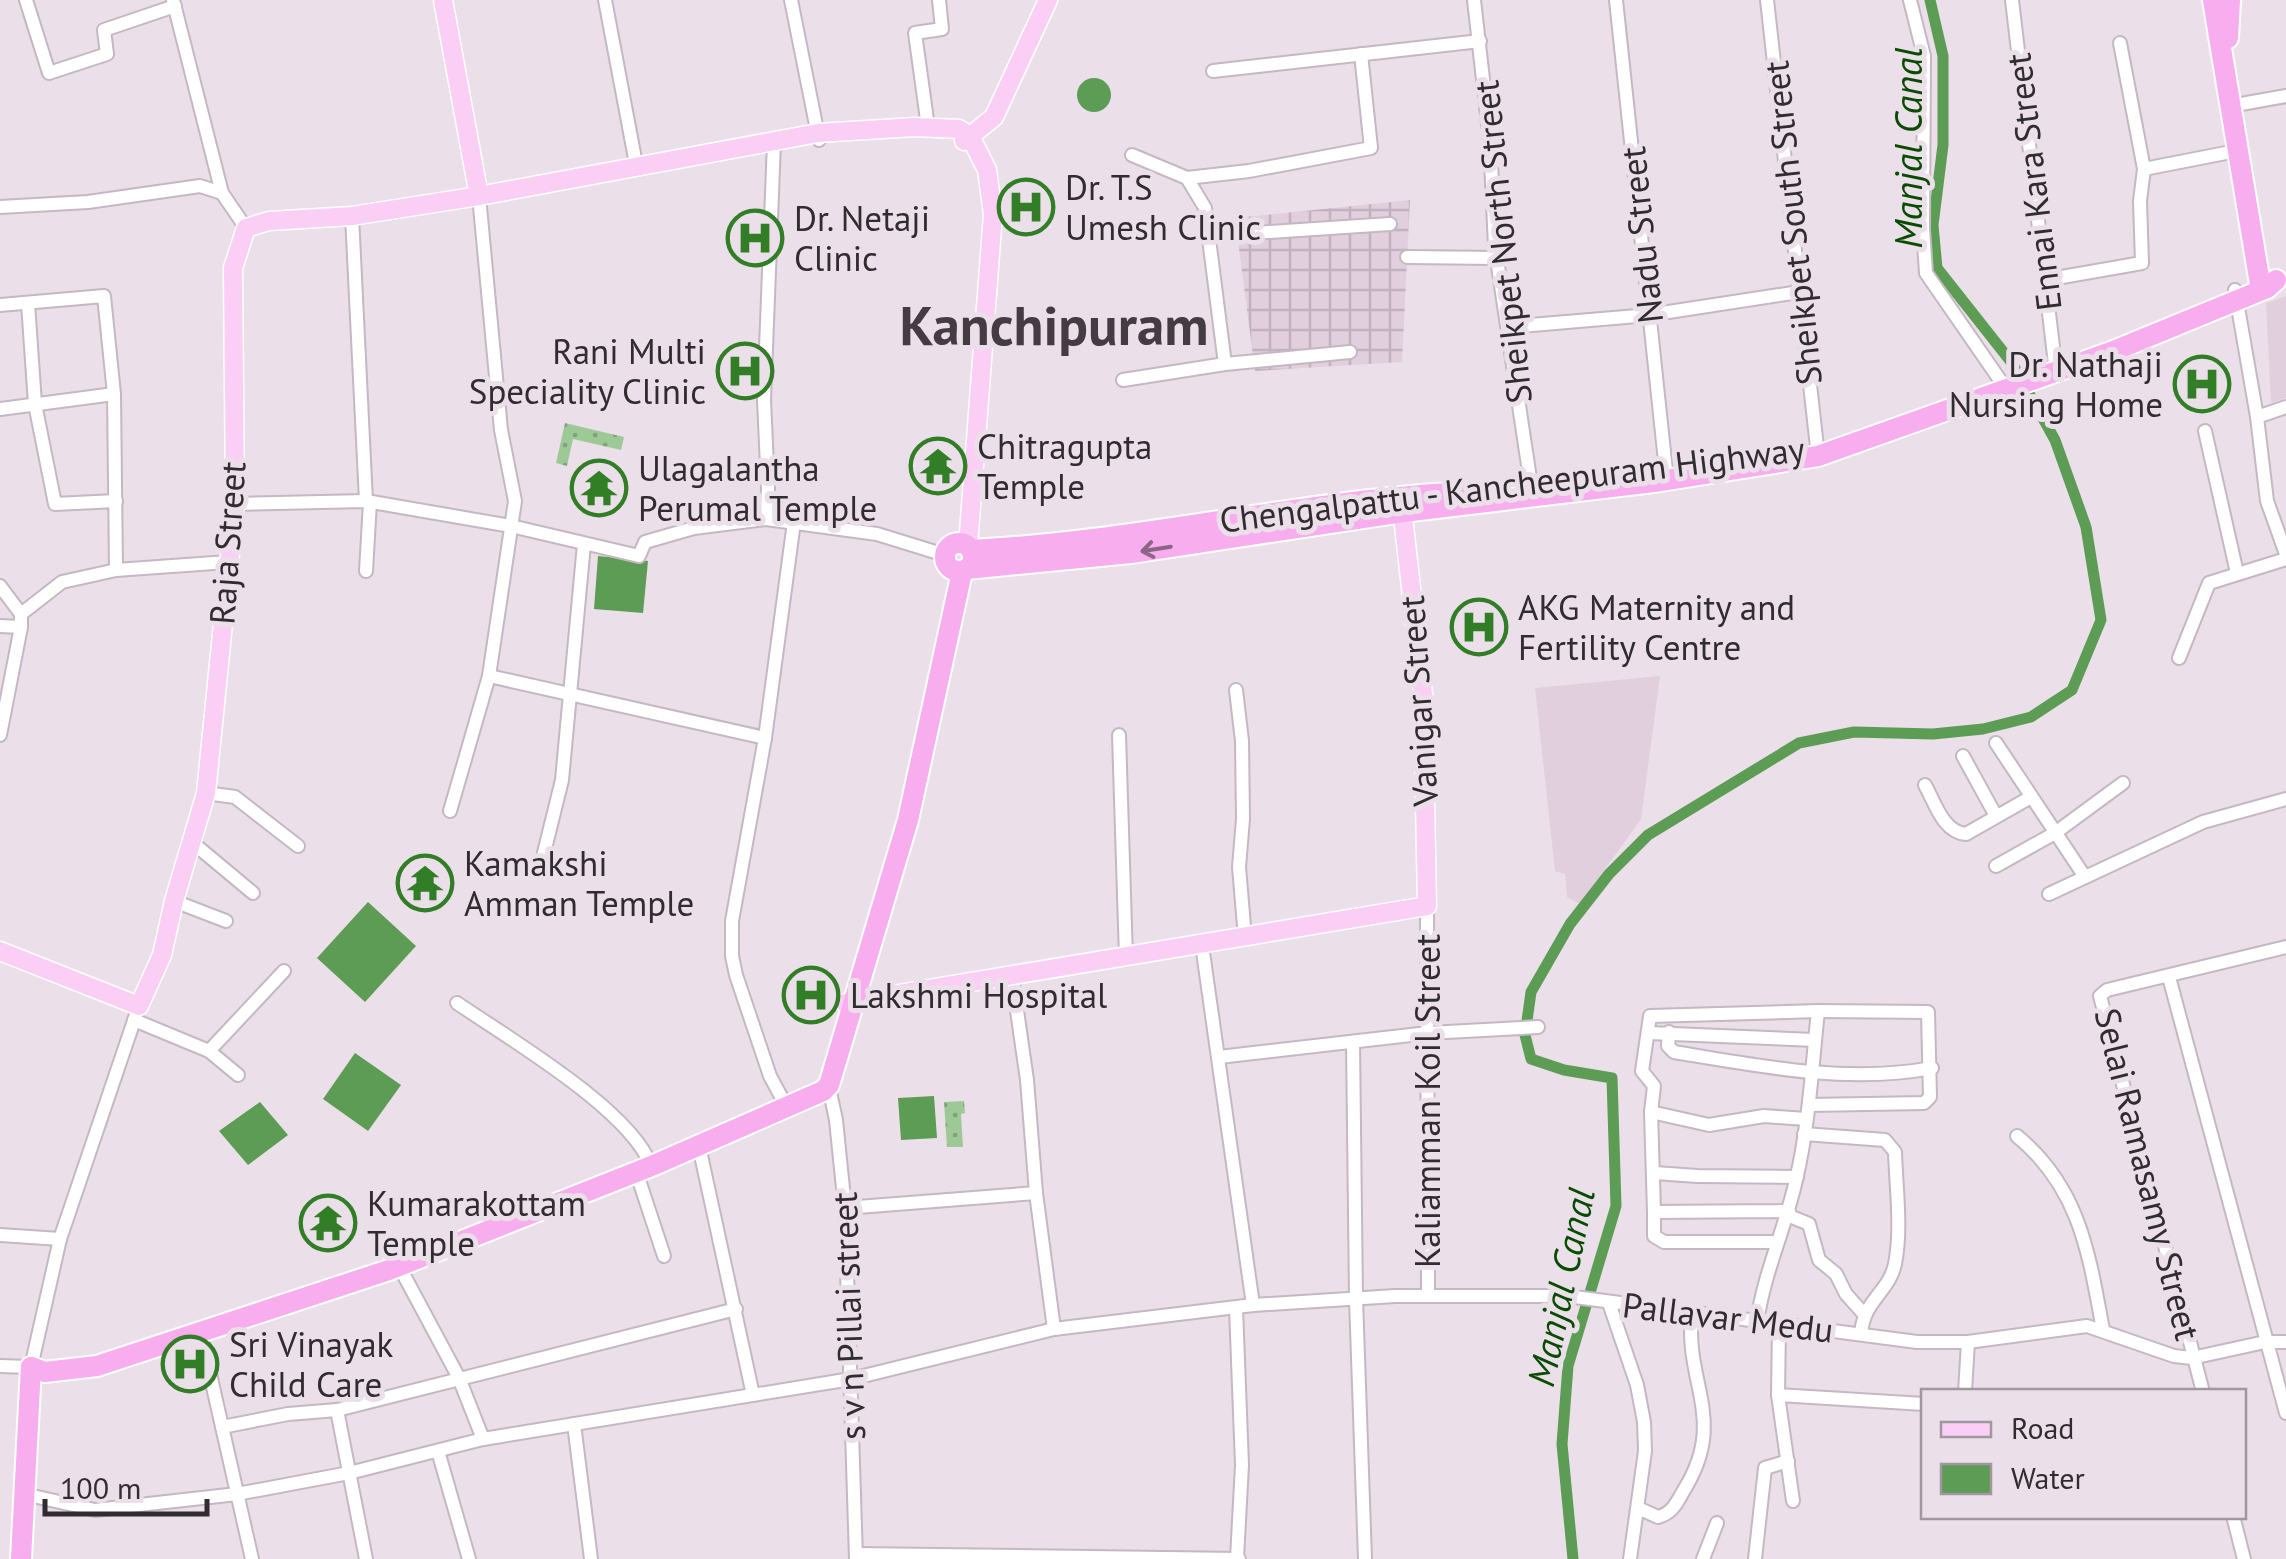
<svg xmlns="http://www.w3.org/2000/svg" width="2286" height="1559" font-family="'PT Sans',sans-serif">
<defs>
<pattern id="industrial-grid" width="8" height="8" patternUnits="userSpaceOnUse" patternTransform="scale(2.5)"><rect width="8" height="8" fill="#e1cfde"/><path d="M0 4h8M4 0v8" fill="none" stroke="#c2b2bf"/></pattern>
<pattern id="garden-dots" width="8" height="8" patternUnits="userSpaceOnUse" patternTransform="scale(2.5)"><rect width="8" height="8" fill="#9dc997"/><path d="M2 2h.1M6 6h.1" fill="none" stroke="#81a37c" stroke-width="1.8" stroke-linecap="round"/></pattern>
</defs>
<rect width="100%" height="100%" fill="#ebdfe9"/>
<g fill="#e1cfde">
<path d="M2286,296v102l-15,5 -5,-100z"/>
<path d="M1660,676l-19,143 -61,85 -13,-7 -2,-23 -10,-3 -20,-183z"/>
</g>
<path fill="url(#industrial-grid)" d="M1410,200l-8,162 -147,9 -20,-153z"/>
<g fill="url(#garden-dots)">
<path d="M565,423l59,14 -3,13 -48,-11 -6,27 -11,-3z"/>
<path d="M964,1101l1,12 -4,1 2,33h-16l-3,-45z"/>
</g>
<g fill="#5d9c54">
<circle cx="1094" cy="95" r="17"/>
<path d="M598,556l50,5 -5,52 -49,-4z"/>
<path d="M368,902l48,44 -51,56 -48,-44z"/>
<path d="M355,1053l46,32 -33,46 -45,-32z"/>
<path d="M934,1096l3,42 -36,2 -3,-42z"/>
<path d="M260,1102l28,33 -40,30 -29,-34z"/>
</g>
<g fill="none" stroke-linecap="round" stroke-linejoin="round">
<path stroke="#5d9c54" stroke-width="11" d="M1573,1559l-11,-115 6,-78 48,-160 -4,-128 -48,-8 -33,-11 -6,-24 6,-43 39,-68 39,-50 39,-39 151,-92 55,-11 79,2 50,-5 48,-12 41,-27 29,-70 -15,-93 -31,-87 -43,-77 -75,-95 -4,-43 10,-80v-89l-13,-56"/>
<g stroke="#c4b8c2" stroke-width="16">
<g id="minor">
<path d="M26,0l23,73 58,-19 -3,-24 71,-24"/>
<path d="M173,0l49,193 24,35"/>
<path d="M605,0l31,164"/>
<path d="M791,0l28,140"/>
<path d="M1474,0l16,141 5,105 36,239"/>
<path d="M1616,0l51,480"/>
<path d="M1767,0l51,456"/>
<path d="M1910,0l14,56 -1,173 3,44 76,110"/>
<path d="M2012,0l43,364"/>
<path d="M2120,43l24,126 92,-18"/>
<path d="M1213,71l267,-30"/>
<path d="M2230,106l56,-10"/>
<path d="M928,127l-13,-94 27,-4 -3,-29"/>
<path d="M1132,155l55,23 18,30 20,156"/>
<path d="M1187,178l62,-7 122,-23 -10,-94"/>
<path d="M0,207l88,-5 112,-16 22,7"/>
<path d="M352,216l14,285"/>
<path d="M1209,236l181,-12"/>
<path d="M1407,257l90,1"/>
<path d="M2045,280l97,-17 -2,-62 4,-32"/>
<path d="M2235,290l22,127 10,84 19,53"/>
<path d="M28,303l7,101 20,100 61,-3"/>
<path d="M0,305l104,-9 10,98 2,176"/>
<path d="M1508,327l141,-12 150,-23"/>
<path d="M1123,380l102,-16 125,-12"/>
<path d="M0,409l114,-15"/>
<path d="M2257,417l29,-10"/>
<path d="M2205,431l32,142"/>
<path d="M235,504l131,-3 145,25 128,30 6,-14 49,-14 72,-9 2,-30 -4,-89 10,-258"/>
<path d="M766,519l111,15 68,21"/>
<path d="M366,571l4,-69"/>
<path d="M0,586l21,28v13l-21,108"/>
<path d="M21,614l41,-32 54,-12 112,-8"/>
<path d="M0,626l21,1"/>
<path d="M2179,658l30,-75 77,-24"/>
<path d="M489,676l276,62"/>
<path d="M1236,690l6,51 1,78 -4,48 6,71"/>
<path d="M1119,735l7,223"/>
<path d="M1996,743l89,134"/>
<path d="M1963,756l33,60"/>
<path d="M1925,785c10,18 18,47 41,49l65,-37"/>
<path d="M206,793l29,4 63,49"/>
<path d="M450,811l39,-135 26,-175 -14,-71 -22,-234"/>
<path d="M193,843l60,50"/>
<path d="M541,865l21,-85 22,-236"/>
<path d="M1996,866l59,-33 68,-50"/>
<path d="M2049,894l154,-72 83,-23"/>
<path d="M174,901l52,20"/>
<path d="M1427,906l1,390"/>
<path d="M1202,945l51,360"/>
<path d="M2169,977l117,436"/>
<path d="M457,1003c51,35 174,107 194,163"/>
<path d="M134,1020l75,31 29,24"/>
<path d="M1669,1032l-1,14 6,6c84,14 173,32 258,16"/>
<path d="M1649,1033l166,7"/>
<path d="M1353,1042l3,257 9,260"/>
<path d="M209,1051l75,-80"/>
<path d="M1219,1057l209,-24 110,-6"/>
<path d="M828,1083l8,37 9,88 11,351"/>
<path d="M784,1102l-14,-26 -34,-101 -4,-19v-35l33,-183 29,-216"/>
<path d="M1809,1105l115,-2 6,-6 -2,-85 -110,-1"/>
<path d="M1651,1112l58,13 55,-9 42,3"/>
<path d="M1804,1134l81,6 10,12c1,35 7,77 0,112 -6,28 -31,36 -34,69"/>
<path d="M2017,1136c63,52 72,118 86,194"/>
<path d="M699,1146l54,249"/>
<path d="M635,1168l29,88"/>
<path d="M1655,1173l42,3 100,1"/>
<path d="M1036,1193l18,136"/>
<path d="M845,1208l191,-15 -9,-113 -15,-104"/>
<path d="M1654,1212v24l10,6h113"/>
<path d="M1787,1215l22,9 10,36 17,14 10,20 17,19"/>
<path d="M0,1235l60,4"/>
<path d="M388,1258l11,8 60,112 24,61"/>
<path d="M1609,1303l28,82 7,37 1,29 -15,108"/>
<path d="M1236,1308l6,157 -5,93"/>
<path d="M1757,1322c7,-49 28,-93 39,-142 13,-55 16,-113 22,-169l-168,5 -8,55 12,15 -3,26 3,100 135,-1"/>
<path d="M1779,1324l-1,71 146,9"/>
<path d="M201,1334l51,225"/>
<path d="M0,1366l31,1 29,-128 79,-233"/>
<path d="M1965,1392l3,-50"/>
<path d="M2203,1392l-103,-396 7,-6 179,-43"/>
<path d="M1778,1395l15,106"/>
<path d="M337,1410l29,149"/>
<path d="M574,1424l17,135"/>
<path d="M222,1427l66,-13 49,-4 399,-101"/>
<path d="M438,1451l31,108"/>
<path d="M24,1494l71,16 142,-16 112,-21 134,-34 368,-60 203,-50 199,-24 142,-9h172l350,46h51l119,-16 87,30 18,2 73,-16h21"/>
<path d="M1638,1508l20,9c15,-4 19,-15 26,-27 44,-71 0,-107 8,-176"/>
<path d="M2233,1516l11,43"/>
<path d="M856,1554l383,5"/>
<path d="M1703,1559l14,-36"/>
<path d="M1755,1559l10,-91 23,-7"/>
</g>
</g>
<g stroke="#fff" stroke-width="21">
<g id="major">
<path d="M443,0l36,196"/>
<path d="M964,141l30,-24 54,-117"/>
<path d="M0,951l139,55 23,-51 12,-54 32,-108 29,-289 -2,-236 13,-40 23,-7 83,-5 127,-20 339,-63 97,-6 44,2 11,7 17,34 6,44 -25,332"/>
<path d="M845,1003l582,-97 -4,-212 -22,-195"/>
</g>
</g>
<g stroke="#fff" stroke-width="24">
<g id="highway">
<path d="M2213,0l48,290"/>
<path d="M2228,38l2,-38"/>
<circle cx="959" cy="557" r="14"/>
<path d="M971,550c166,-8 329,-50 496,-58"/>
<path d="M967,569l164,-16 272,-41 251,-30 164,-26 293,-104 156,-64 9,-8"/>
<path d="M31,1367l14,5 52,-6 292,-96 265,-105 169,-74 6,-6 79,-265 54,-248"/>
<path d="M21,1559l10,-192"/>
</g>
</g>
<use href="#minor" stroke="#fff" stroke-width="12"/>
<use href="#major" stroke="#fbcef5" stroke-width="18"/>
<use href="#highway" stroke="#f8adee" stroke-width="20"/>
</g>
<defs><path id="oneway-shaft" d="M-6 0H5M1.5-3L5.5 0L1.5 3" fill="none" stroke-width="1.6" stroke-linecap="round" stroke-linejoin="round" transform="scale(2.5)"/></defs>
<use stroke="#8b6686" href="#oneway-shaft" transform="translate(1156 549) rotate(171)"/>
<defs>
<g id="hospital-ring" transform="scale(2.875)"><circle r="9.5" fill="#ebdfe9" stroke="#317e26" stroke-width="1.5"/><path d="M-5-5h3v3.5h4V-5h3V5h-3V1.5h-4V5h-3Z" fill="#317e26"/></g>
<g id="temple-ring" transform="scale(2.875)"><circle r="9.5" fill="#ebdfe9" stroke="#317e26" stroke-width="1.5"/><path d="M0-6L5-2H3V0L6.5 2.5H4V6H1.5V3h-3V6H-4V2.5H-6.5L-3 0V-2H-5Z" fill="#317e26"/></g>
</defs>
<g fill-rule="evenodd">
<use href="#hospital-ring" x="1026" y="207"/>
<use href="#hospital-ring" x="755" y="238"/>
<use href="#hospital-ring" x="745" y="371"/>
<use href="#hospital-ring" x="2202" y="384"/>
<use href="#temple-ring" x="938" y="466"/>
<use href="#temple-ring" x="599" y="488"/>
<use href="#hospital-ring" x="1479" y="627"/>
<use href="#temple-ring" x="425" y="883"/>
<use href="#hospital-ring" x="811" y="995"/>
<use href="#temple-ring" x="328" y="1223"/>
<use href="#hospital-ring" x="190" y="1364"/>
</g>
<g text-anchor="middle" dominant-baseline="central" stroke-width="10" stroke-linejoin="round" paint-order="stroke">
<g font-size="35" fill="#312c30" stroke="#ebdfe9">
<text transform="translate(2033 182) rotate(-97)">Ennai Kara Street</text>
<text transform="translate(1792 223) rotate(-96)">Sheikpet South Street</text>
<text transform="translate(1641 235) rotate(-96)">Nadu Street</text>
<text transform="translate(1502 242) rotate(-96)">Sheikpet North Street</text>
<text transform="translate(1512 484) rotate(-7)">Chengalpattu - Kancheepuram Highway</text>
<text transform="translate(227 543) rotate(-86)">Raja Street</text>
<text transform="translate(1418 701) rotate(-94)">Vanigar Street</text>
<text transform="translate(1427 1101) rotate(-90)">Kaliamman Koil Street</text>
<text transform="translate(2148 1174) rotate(76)">Selai Ramasamy Street</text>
<text transform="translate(848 1316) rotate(-92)">s v n Pillai street</text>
<text transform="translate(1728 1317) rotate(7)">Pallavar Medu</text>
</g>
<g font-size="35" fill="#312c30" stroke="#ebdfe9" text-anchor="start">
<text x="1065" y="187">Dr. T.S<tspan x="1065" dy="40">Umesh Clinic</tspan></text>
<text x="794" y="218">Dr. Netaji<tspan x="794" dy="40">Clinic</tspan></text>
<text x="706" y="351" text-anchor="end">Rani Multi<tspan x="706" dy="40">Speciality Clinic</tspan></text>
<text x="2163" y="364" text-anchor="end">Dr. Nathaji<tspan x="2163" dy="40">Nursing Home</tspan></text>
<text x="977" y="446">Chitragupta<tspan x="977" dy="40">Temple</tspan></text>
<text x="638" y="468">Ulagalantha<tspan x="638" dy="40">Perumal Temple</tspan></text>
<text x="1518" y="607">AKG Maternity and<tspan x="1518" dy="40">Fertility Centre</tspan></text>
<text x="464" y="863">Kamakshi<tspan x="464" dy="40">Amman Temple</tspan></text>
<text x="850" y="995">Lakshmi Hospital</text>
<text x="367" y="1203">Kumarakottam<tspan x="367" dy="40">Temple</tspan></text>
<text x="229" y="1344">Sri Vinayak<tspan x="229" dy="40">Child Care</tspan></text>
</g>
<g font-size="38" font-style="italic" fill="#084c00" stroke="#ebdfe9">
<text transform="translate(1907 148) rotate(-90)">Manjal Canal</text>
<text transform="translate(1560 1287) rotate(-78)">Manjal Canal</text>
</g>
<g font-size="55" font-weight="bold" fill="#453b43" stroke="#ebdfe9">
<text x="1054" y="324">Kanchipuram</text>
</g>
</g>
<rect x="1921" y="1389" width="325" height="130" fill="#ebdfe9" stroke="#a1979f" stroke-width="2.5"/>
<rect x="1941" y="1422" width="50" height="15" fill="#fbcef5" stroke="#a1979f" stroke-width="2.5"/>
<text x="2011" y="1439" font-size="30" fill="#312c30">Road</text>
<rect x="1941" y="1464" width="50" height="30" fill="#5d9c54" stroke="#a1979f" stroke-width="2.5"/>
<text x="2011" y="1489" font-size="30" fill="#312c30">Water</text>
<path d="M45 1499v15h162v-15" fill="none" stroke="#312c30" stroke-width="5"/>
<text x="60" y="1499" font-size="30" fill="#312c30" stroke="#ebdfe9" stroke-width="8" paint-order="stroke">100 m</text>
</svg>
